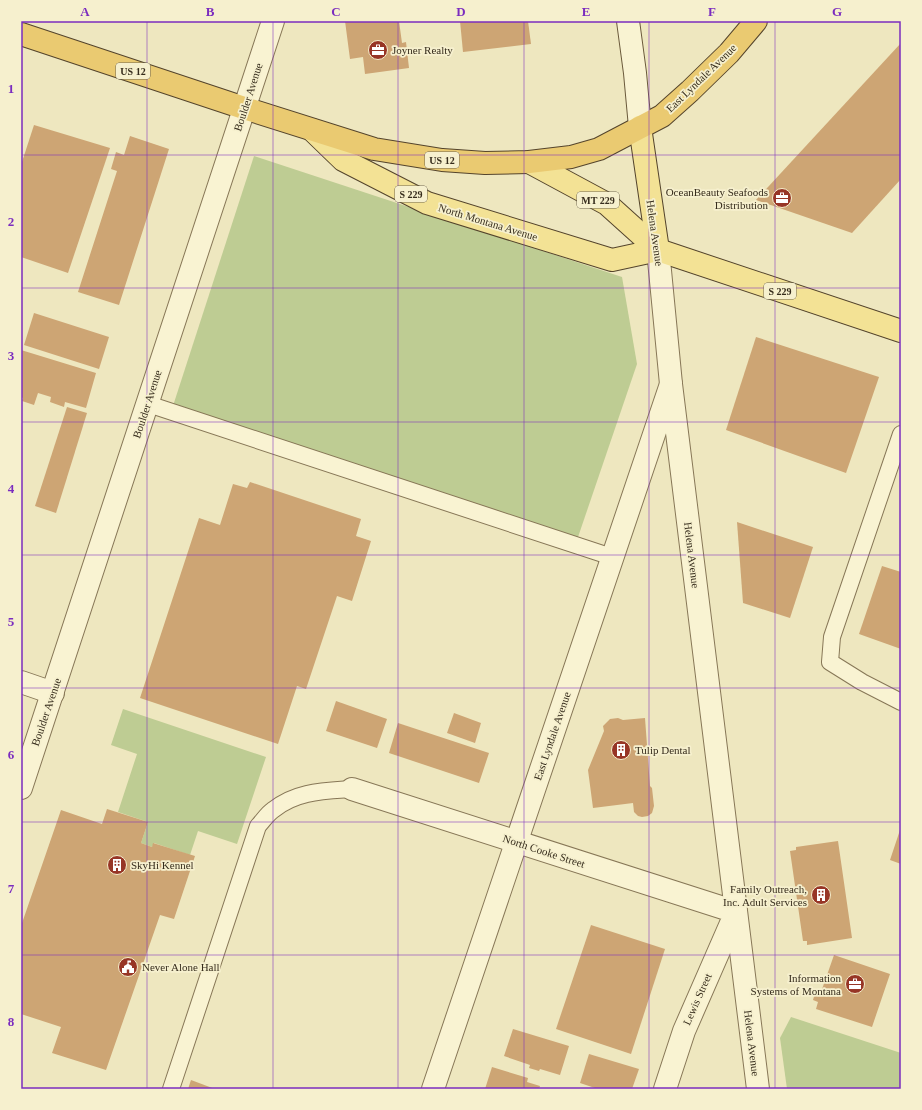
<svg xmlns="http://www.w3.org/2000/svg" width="922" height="1110" font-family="Georgia,serif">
<rect width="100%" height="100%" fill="#eee7bf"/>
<g fill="#becc93">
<path d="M254,156l368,121 15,87 -60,176 -406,-128z"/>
<path d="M123,709l143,48 -29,87 -39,-13 -8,24 -36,-12 -2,4 -11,-4 7,-21 -30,-10 19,-58 -26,-9z"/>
<path d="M791,1017l110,36v31l-2,5h-112l-7,-51z"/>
</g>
<g fill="#cda574">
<path d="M345,21h54l3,22 4,-1 3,26 -44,6 -2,-17 -13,2z"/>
<path d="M460,21h68l3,23 -68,8z"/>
<path d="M901,43v136l-49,54 -96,-33z"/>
<path d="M34,125l76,23 -42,125 -47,-16v-92z"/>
<path d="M130,136l39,13 -50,156 -41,-13 39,-121 -6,-2 5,-17 8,3z"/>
<path d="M34,313l75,24 -10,32 -75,-24z"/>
<path d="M756,337l123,40 -33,96 -120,-43z"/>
<path d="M21,350l75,23 -10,35 -21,-6 -1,5 -14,-5 1,-5 -13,-4 -4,12 -12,-4 1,-3 -2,-1z"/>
<path d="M67,407l20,6 -31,100 -21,-7z"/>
<path d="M250,482l111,37 -5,17 15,5 -19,60 -15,-5 -31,93 -9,-3 -19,58 -138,-46 59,-180 21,7 13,-41 14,4z"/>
<path d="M737,522l76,25 -23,71 -47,-15z"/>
<path d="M882,566l19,6v77l-42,-15z"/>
<path d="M336,701l51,18 -10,29 -51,-17z"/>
<path d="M454,713l27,10 -6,20 -28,-10z"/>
<path d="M618,718l5,2 22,-2 5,68 2,2 2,18 -2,7 -4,3 -6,1 -4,-1 -4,-4 -1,-9 -40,5 -5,-38 16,-39 -1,-5 7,-7z"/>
<path d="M398,723l91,30 -10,30 -90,-30z"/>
<path d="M107,809l41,13 -7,21 11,4 1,-4 42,13 -21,63 -14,-4 -54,155 -54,-17 9,-26 -40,-13v-88l40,-116 41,14z"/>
<path d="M901,827v37l-11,-4z"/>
<path d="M838,841l14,97 -45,7v-4h-4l-13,-90 6,-1v-3z"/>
<path d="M591,925l74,24 -34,105 -75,-25z"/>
<path d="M834,955l56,19 -18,53 -56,-18 2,-7 -5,-2 2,-7 5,2z"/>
<path d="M513,1029l56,17 -9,29 -20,-6 -1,2 -10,-3 1,-3 -26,-9z"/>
<path d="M589,1054l50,15 -7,20h-34l-18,-6z"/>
<path d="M492,1067l36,11 -1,4 13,4 -1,3h-54z"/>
<path d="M191,1080l24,9h-27z"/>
</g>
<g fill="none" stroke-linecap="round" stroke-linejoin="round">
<g stroke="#877757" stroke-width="18">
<g id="service">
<path d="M148,404l464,153"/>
<path d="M901,434l-69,203 -2,25 32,20 39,20"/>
<path d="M171,1089l87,-263c5,-5 9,-12 15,-16 23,-19 51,-19 79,-21"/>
</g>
</g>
<g stroke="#877757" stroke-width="24">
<g id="minor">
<path d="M21,682l32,11"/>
<path d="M21,788l252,-767"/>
<path d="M352,789l384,123 -52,119 -19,58"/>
<path d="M433,1089l238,-705"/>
</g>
</g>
<g stroke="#877757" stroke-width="24">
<path id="tertiary" d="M658,250l13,134 87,705"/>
</g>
<g stroke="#69583a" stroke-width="24">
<path id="secondary" d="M628,21l7,52 5,54"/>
</g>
<g stroke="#54442c" stroke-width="24">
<g id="primary">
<path d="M640,127l18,123"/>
<path d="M312,130l31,30 84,43 185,57 46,-10"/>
<path d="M529,162l78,42 51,46 243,81"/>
</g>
</g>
<g stroke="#54442c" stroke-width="24">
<path id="trunk" d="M21,34l223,74 130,41 68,11 43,3 44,-1 42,-5 28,-8 63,-33 28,-25 39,-38 27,-32"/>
</g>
<use href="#service" stroke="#f9f3d2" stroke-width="16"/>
<use href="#minor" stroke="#f9f3d2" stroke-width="22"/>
<use href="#tertiary" stroke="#f9f3d2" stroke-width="22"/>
<use href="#secondary" stroke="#f9f3d2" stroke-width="22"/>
<use href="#primary" stroke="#f3e295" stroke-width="22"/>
<use href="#trunk" stroke="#eaca71" stroke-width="22"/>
</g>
<path fill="none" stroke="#7b2cbf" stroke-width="1" stroke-opacity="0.55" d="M147,21v1068M273,21v1068M398,21v1068M524,21v1068M649,21v1068M775,21v1068M21,155h880M21,288h880M21,422h880M21,555h880M21,688h880M21,822h880M21,955h880"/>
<defs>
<g id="office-disc" transform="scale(1)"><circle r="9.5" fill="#973526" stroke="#f6f0ce"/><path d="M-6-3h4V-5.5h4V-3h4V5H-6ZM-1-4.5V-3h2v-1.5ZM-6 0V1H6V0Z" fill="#fff"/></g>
<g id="building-disc" transform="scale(1)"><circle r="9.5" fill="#973526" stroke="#f6f0ce"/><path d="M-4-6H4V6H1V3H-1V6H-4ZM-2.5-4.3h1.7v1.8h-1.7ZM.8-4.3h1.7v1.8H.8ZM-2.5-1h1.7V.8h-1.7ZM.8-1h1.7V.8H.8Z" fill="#fff"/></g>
<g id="civic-disc" transform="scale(1)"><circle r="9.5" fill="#973526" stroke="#f6f0ce"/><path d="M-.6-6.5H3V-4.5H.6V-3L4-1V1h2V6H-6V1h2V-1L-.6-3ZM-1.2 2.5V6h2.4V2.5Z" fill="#fff"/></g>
</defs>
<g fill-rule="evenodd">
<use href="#office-disc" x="378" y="50"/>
<use href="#office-disc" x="782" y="198"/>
<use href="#building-disc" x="621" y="750"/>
<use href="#building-disc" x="117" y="865"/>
<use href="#building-disc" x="821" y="895"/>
<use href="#civic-disc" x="128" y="967"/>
<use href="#office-disc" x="855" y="984"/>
</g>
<g text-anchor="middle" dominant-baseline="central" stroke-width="3.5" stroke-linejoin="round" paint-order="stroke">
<g fill="#f6f0ce" stroke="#706751" stroke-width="1">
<rect x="116" y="63" width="34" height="16" rx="3"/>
<rect x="425" y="152" width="34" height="16" rx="3"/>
<rect x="395" y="186" width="32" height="16" rx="3"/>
<rect x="577" y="192" width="42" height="16" rx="3"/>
<rect x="764" y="283" width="32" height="16" rx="3"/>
</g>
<g font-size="10" font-weight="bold" fill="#362c1c">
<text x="133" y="71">US 12</text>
<text x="442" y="160">US 12</text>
<text x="411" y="194">S 229</text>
<text x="598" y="200">MT 229</text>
<text x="780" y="291">S 229</text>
</g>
<g font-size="11" fill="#362c1c" stroke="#f6f0ce" text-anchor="start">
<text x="392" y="50">Joyner Realty</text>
<text x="768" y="192" text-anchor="end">OceanBeauty Seafoods<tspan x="768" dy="13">Distribution</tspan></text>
<text x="635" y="750">Tulip Dental</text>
<text x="131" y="865">SkyHi Kennel</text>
<text x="807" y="889" text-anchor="end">Family Outreach,<tspan x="807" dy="13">Inc. Adult Services</tspan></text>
<text x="142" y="967">Never Alone Hall</text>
<text x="841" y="978" text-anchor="end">Information<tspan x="841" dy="13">Systems of Montana</tspan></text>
</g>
<g font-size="11" fill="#362c1c" stroke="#f6f0ce">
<text transform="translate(701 78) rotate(-44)">East Lyndale Avenue</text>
<text transform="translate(248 97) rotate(-72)">Boulder Avenue</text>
<text transform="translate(488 222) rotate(17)">North Montana Avenue</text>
<text transform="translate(655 233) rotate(82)">Helena Avenue</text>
<text transform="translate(147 404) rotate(-72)">Boulder Avenue</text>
<text transform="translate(692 555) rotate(83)">Helena Avenue</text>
<text transform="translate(46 712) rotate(-71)">Boulder Avenue</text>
<text transform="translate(552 736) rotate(-71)">East Lyndale Avenue</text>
<text transform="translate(544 851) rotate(18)">North Cooke Street</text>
<text transform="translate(697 999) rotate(-66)">Lewis Street</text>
<text transform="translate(752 1043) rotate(83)">Helena Avenue</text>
</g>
</g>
<rect width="922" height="1110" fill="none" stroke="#f6f0ce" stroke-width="44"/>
<rect x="22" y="22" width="878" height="1066" fill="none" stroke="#7b2cbf" stroke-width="1.5"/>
<g font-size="13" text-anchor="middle" font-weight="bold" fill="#7b2cbf">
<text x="85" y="16">A</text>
<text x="210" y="16">B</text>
<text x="336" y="16">C</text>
<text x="461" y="16">D</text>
<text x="586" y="16">E</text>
<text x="712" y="16">F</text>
<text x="837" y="16">G</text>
<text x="11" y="93">1</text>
<text x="11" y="226">2</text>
<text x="11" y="360">3</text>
<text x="11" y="493">4</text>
<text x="11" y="626">5</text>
<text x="11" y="759">6</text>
<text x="11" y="893">7</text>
<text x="11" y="1026">8</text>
</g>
</svg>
